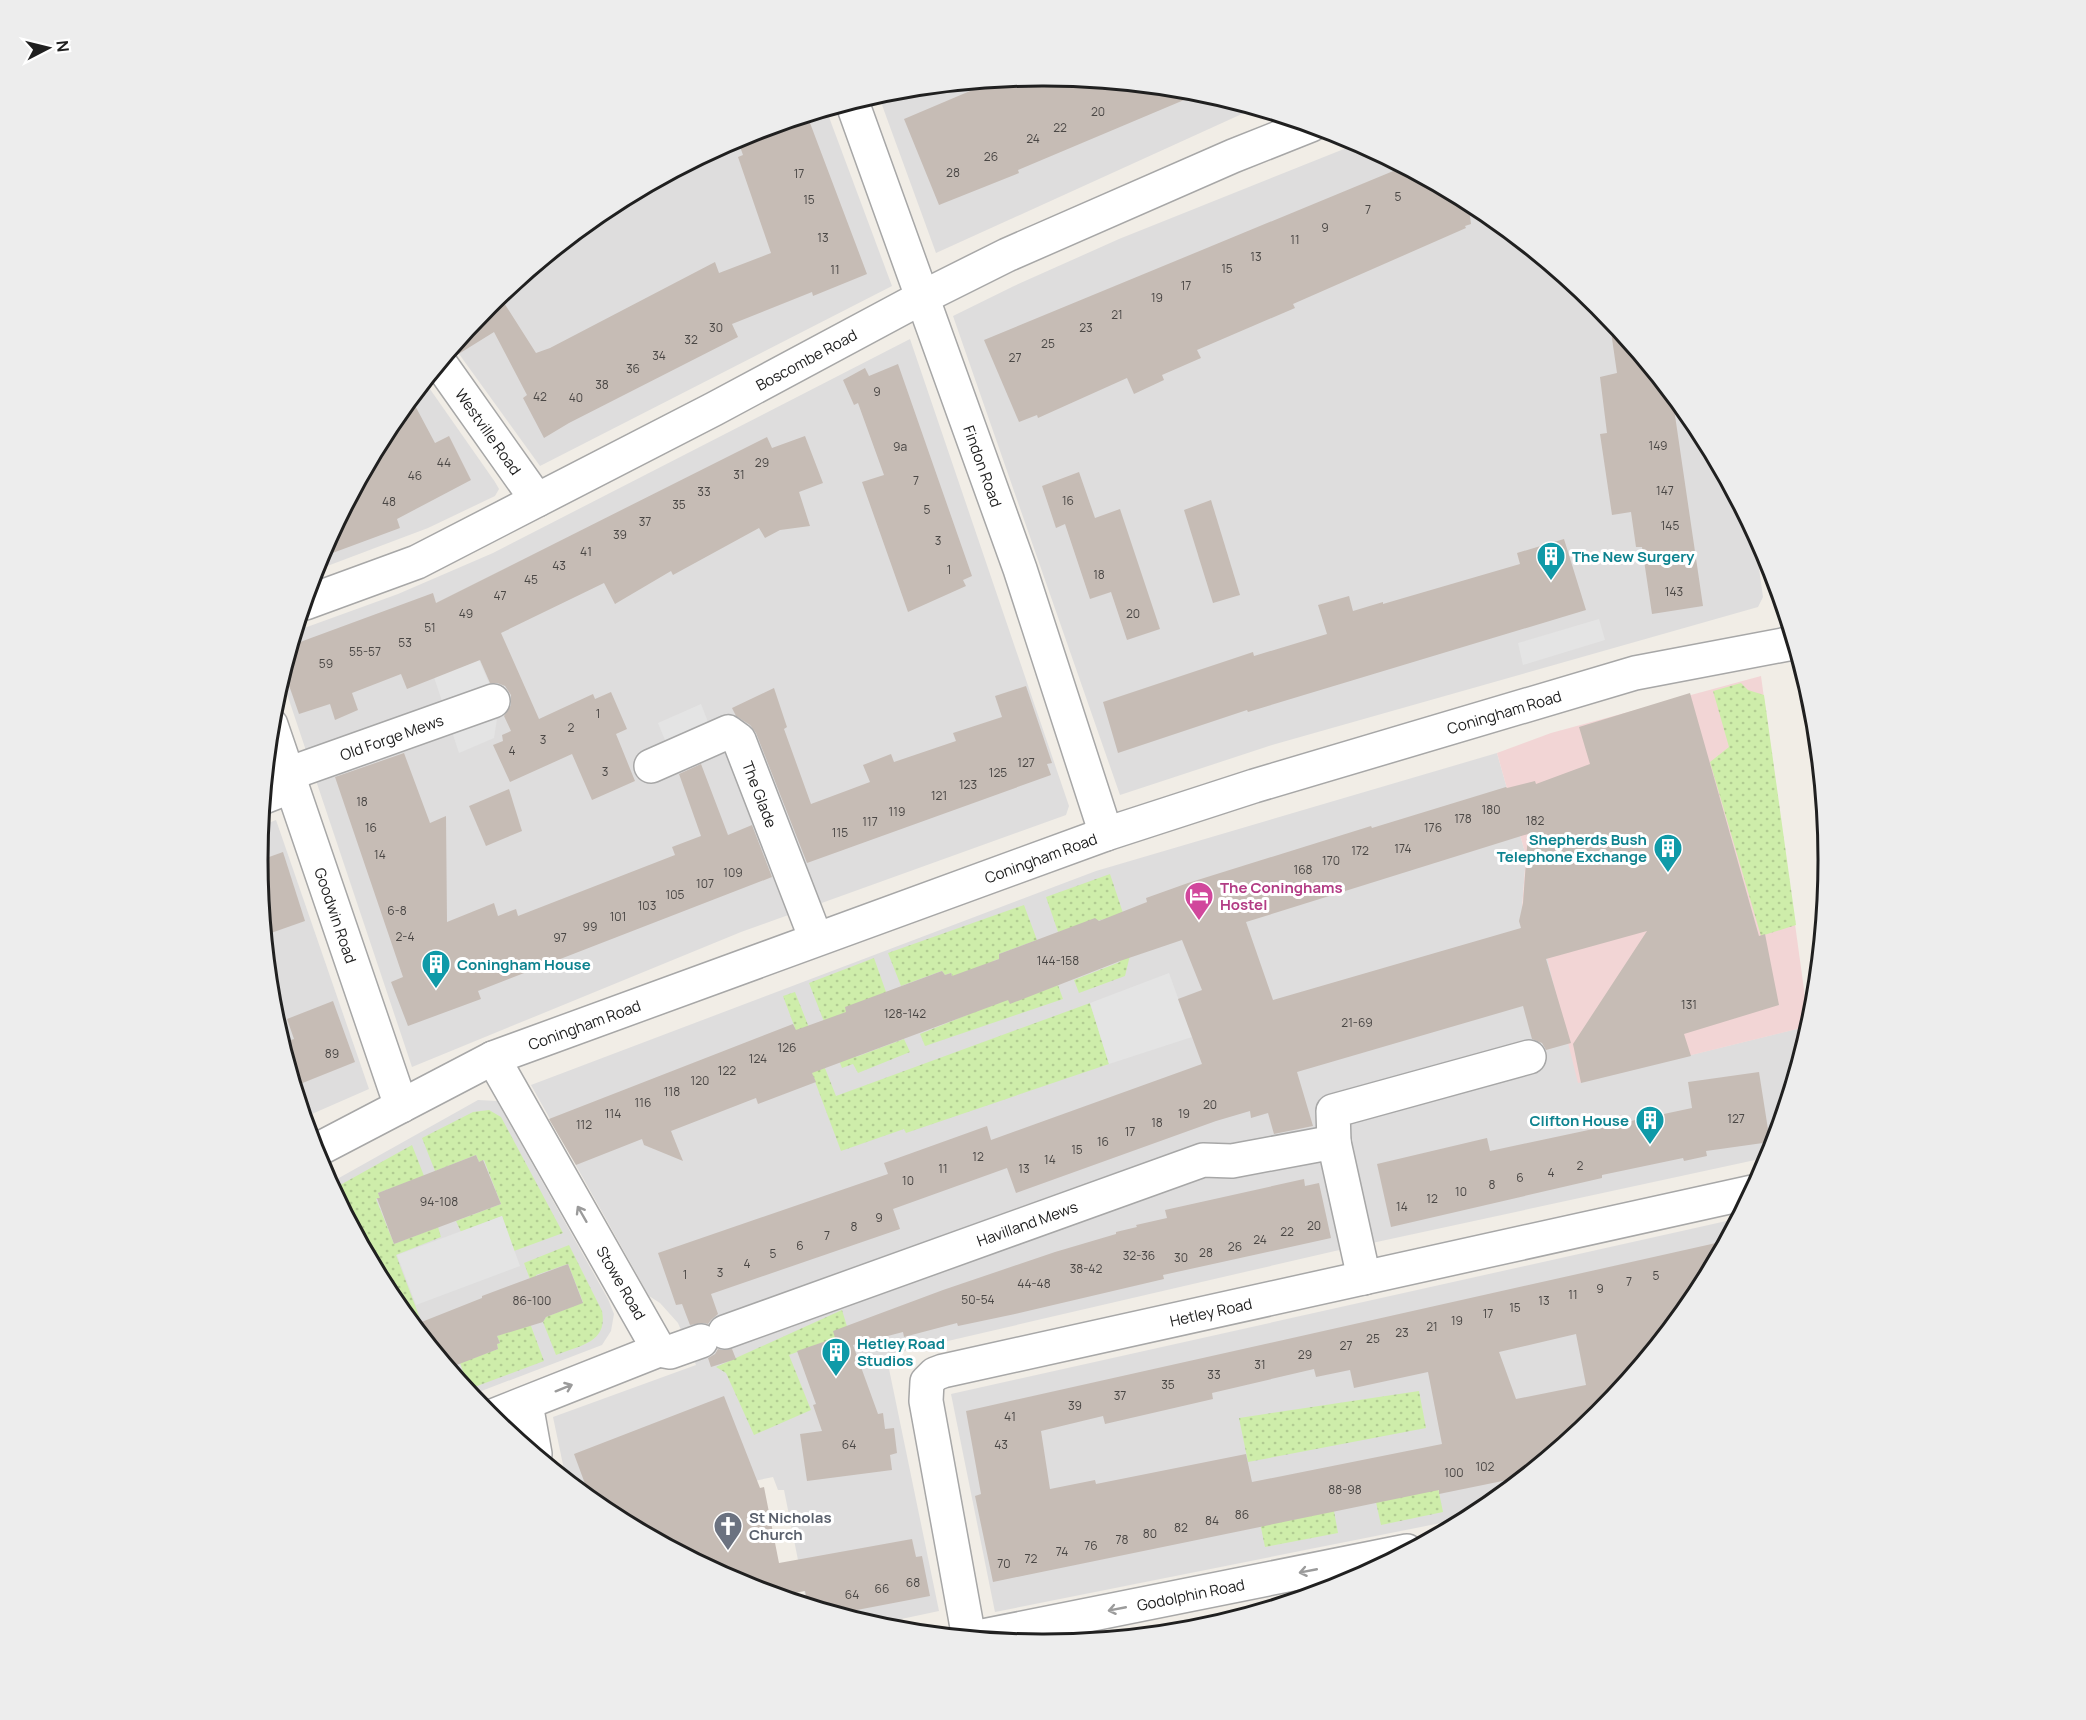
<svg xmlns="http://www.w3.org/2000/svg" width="2086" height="1720" font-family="Manrope,sans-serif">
<defs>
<pattern id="grass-dots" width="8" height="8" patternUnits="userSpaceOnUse" patternTransform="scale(1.5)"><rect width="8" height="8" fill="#ceedaa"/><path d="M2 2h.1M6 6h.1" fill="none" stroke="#b1cb92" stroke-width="1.8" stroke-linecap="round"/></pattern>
</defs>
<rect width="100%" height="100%" fill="#f1ede6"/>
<g fill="#dedddd">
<path d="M1043,75l153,15 59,18 -319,145 -58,-159 12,-4z"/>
<path d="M826,109l66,177 -352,180 -86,-119 34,-42 119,-98 136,-72z"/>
<path d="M1359,143l120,64 119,98 98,119 58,108 9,65 -5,10 -486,138 -152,50 -167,-479 61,-30 105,-47z"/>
<path d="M910,339l159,467 -3,9 -325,117 -329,135 -130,-388 14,-48 102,-37 95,-41z"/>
<path d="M425,382l70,100 4,7 -4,7 -67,32 -114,43 4,-12 72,-135z"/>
<path d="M1497,753l29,103 -4,52 13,1 46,173 228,-56 -40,131 -434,94 -439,102 -8,11 51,247 -66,14 -66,-20 -23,-115h-6l-5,-13 -167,35 -40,-33 -13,-62 143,-52 -18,-42 -18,-20 -11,-7 -118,-211 565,-214z"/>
<path d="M276,820l93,269 -64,28 -32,-104 -15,-153 3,-34z"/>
<path d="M478,1100l19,1 111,198 6,15 -3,17 -9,14 -131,50 -81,-99 -60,-113z"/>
<path d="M1731,1220v10l-35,66 -98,119 -119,98 -8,4 -476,95 -44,-218z"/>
<path d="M1281,1604l-85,26 -72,7z"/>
</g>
<path fill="#f2d5d5" d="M1761,676l48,350 -231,57 -43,-173 -13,-2 4,-52 -29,-103 54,-20z"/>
<g fill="url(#grass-dots)">
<path d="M1741,683l7,7 16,5 32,230 -35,11 -51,-174 19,-15 -16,-56z"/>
<path d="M1110,874l23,69 -8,33 -46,17 -5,-13 46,-18 -16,-43 -46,13 -12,-35z"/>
<path d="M1024,905l13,35 -38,14v5l-6,2 17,42 48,-18 5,14 -138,47 -5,-12 47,-19 -16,-42 -6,2 -3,-4 -41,15 -13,-33z"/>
<path d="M874,958l12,34 -30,65 48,-18 6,13 -52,21 -5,-9 -11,4 -33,-85z"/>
<path d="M795,992l41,104 254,-93 19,61 -203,69 -2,-4 -63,22 -58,-155z"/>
<path d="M489,1110l12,7 62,116 -49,18 -12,-35 -41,16 -5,-11 45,-17 -17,-44 -5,2 -3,-7 -41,16 -13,-33 51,-26z"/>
<path d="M412,1145l12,31 -46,17 2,5 -4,1 18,45 44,-17 3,10 -45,18 25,66 -8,3 -23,-28 -57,-107z"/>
<path d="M569,1245l33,66c6,32 -22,34 -46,44l-13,-33 3,-5 37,-15 -15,-38 -32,11 -2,15 -10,-27z"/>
<path d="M842,1310l7,23 -60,22 22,55 -57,25 -28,-62 -10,-6z"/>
<path d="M527,1324l4,2 13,35 -75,28 -9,-26 38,-14 -1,-5 3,-1 -3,-7z"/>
<path d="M1419,1391l7,37 -178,34 -9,-44z"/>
<path d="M1436,1478l7,34 -62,13 -5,-23z"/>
<path d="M1334,1511l4,22 -73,14 -7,-34z"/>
</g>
<g fill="#e4e4e4">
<path d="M1599,619l6,21 -82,25 -5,-22z"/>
<path d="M479,660l20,46 -5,32 -35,15 -25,-76z"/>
<path d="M701,704l9,23 -43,18 -9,-22z"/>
<path d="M1169,973l23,64 -83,27 -19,-61z"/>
<path d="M502,1216l18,50 -104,39 -19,-50z"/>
</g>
<g fill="#c6bcb5" fill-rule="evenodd">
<path d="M1043,75l160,17 -185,78 1,3 -80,32 -35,-86 92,-39z"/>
<path d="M807,115l60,159 -54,22 -1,-4 -80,32 6,13 -169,86 -25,15 -21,-40 4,-3 -33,-63 -37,23 -5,-6 36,-44 11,-10 37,58 14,-5 165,-86 4,11 52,-20 -33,-96 5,-2 -6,-17z"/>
<path d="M1403,167l65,34 3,23 -6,2 1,2 -173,76 2,4 -98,42 4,8 -39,17 2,5 -30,14 -7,-16 -89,40 -1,-3 -18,7 -35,-82z"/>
<path d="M1609,318l63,77 31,211 -51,8 -10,-67h-6l-5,-35 -19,3 -12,-81 7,-1 -7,-56 17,-4z"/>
<path d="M898,364l74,212 -9,4 3,6 -58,26 -46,-130 22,-7 -26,-72 -4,2 -11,-25 22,-12 4,8z"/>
<path d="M411,398l24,45 14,-7 22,44 -74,39 3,9 -81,30 71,-134z"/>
<path d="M805,436l18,47 -24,9 11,34 -30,4 -15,8 -6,-10 -86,47 -2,-4 -56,33 -11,-21 -103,50 38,86 54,-25 2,5 16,-7 16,37 -11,5 19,47 -43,19 -20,-46 -62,28 -17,-37 10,-4 -1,-6 9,-4 -7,-15 7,-11v-10l-6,-9 -8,-3h-7l-10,-23 -73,29 -6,-15 -49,19 6,17 -23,10 -5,-16 -31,10 -15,-43 8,-26 141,-52 3,10 331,-166 5,11z"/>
<path d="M1079,472l16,46 25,-9 40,120 -33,11 -16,-48 -21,7 -25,-75 -9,4 -14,-42z"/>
<path d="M1211,500l29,95 -27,8 -29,-93z"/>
<path d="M1564,539l22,71 -338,102 -1,-2 -129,43 -15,-51 150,-50 1,4 73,-22 -9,-29 31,-9 4,15 30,-9v2l137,-40 -3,-11z"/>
<path d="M1026,686l26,77 -5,1 4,11 -244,88 -51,-130 -6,-8 -14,-9 -4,-8 42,-20 13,39 -3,2 27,75 59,-22 -7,-17 28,-11 3,8 62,-21 -3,-8 49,-16 -7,-21z"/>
<path d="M1690,693l69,243 6,-2 14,71 -95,29 7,22 -110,27 -8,-39 74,-113 -101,28 25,84 -25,7 -4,-7 -10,-4 -9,-33 -226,66 16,54 -39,8 -6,-21 -17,5 -1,-7 -34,10 -200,72 -9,-25 -114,41 7,20 -189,65 7,20 -7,6 -3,4 -4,-1 -14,2 -8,-21 -6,1 -18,-52 230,-79 -4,-11 103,-37 4,14 211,-76 -24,-65 24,-9 -20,-50 -62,21 -110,43 -2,-4 -196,73 4,9 -58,22 -2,-6 -85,33 12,30 -39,-16 -2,-6 -66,26 -27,-46 244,-95 3,6 50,-18 -1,-5 97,-36 3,4 6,-2 1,3 47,-17v-5l96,-36 4,3 48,-19 -1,-4 42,-15 183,-57 1,2 134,-41 1,1 28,-7 1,3 54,-20 -11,-37zM1528,834l-5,69 -4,18 2,7 -248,72 -27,-78z"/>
<path d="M404,753l26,70 16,-7 1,106 47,-19 4,13 18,-7 2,7 157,-61 -3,-8 29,-11 -22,-62 22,-10 27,71 24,-10 20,52 -294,114 3,8 -73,27 -17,-44 12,-5 -68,-200z"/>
<path d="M509,789l13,42 -36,15 -17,-40z"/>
<path d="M283,852l22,69 -34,12 -7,-15 -6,-57z"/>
<path d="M333,1001l22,61 -60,24 -13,-43 12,-4 -7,-20z"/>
<path d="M1759,1072l11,70 -64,9 1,5 -23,5 -1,-3 -81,17v3l-211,49 -14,-63 110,-26 3,13 202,-43 -4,-26z"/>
<path d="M476,1155l3,7 4,-2 18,44 -107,40 -17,-46h3l-2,-5z"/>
<path d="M1304,1179l1,7 14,-3 12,55 -168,37 1,4 -149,35 -57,12 -1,-3 -53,14 -1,-5 -50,13 25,69 5,-1 2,16 9,-1 3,25 -7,2 2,15 -85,11 -7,-47 22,-3 -9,-26 3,-1 -19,-53 38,-13 -2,-7 110,-41 112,-38 61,-18v-2l21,-5 -1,-2 31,-7 -2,-8z"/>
<path d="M1725,1241l-29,55 -98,119 -76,62 -83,17v-4l-446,92 -18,-86 6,-2 -15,-83zM1576,1334l10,51 -70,14 -17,-47zM1314,1369l2,8 34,-7 4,18 74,-16 14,72 -190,38 -6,-28 -150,30 -1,-4 -45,9 -9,-58 62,-15 2,8 108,-25 -1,-6z"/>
<path d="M568,1264l15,39 -37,14 -3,5 -46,14 3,7 -3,1 1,5 -49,19 -35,-43 68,-27v-2z"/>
<path d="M718,1349l4,1 10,-1 4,10 -25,8 -3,-9 7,-4z"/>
<path d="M724,1396l36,92 4,-1 15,76 133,-24 4,18 6,-1 8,40 -94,18 -28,-9 -3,-14 -26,5 -37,-11 -135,-72 -16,-13 -17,-46z"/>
</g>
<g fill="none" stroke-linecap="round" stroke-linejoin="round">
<g stroke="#a7a7a7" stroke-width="36">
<g id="street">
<path id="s1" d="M852,102l168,467 86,265"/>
<path id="s2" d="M440,363l97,137"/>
<path id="s3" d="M305,603l112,-41 297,-153 207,-111 86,-43 226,-99 78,-31"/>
<path id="s4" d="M271,725l130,381"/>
<path id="s5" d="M651,766l77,-34 11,8 77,199"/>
<path id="s6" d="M288,774l205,-73"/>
<path d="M264,797l28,-11"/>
<path d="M1334,1142l-1,-31 196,-54"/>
<path id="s7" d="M315,1151l178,-93 613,-224 148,-48 381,-113 158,-30"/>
<path id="s8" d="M725,1332l478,-172 29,1 102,-19 30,136"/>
<path d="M659,1350l11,2 31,-11"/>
<path d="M526,1404l9,50"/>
<path d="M490,1417l169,-67 -166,-292"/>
<path id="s9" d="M969,1638l-43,-237 1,-19 8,-8 8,-3 809,-179"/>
<path id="s10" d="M973,1638l434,-87"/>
</g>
</g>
<use href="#street" stroke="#fff" stroke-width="33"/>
</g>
<defs><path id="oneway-shaft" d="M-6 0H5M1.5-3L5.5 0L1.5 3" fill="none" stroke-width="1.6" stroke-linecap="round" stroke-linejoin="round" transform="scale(1.5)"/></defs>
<g stroke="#9b9b9b">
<use href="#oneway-shaft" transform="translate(582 1214) rotate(-120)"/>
<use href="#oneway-shaft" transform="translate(564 1388) rotate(-22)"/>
<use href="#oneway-shaft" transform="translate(1308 1571) rotate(169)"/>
<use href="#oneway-shaft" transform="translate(1117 1609) rotate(169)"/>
</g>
<defs>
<g id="building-pin" transform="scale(1.5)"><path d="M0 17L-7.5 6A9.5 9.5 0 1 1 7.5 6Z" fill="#0f9aa8" stroke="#fff"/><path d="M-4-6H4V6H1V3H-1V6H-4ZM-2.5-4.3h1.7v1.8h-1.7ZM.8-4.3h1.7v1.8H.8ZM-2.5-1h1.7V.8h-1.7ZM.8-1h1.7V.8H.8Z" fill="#fff"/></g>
<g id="hotel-pin" transform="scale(1.5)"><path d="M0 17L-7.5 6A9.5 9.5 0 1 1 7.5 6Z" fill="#d1479c" stroke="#fff"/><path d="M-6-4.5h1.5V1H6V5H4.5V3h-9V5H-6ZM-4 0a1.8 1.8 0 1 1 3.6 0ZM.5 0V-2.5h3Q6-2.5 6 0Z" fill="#fff"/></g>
<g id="church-pin" transform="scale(1.5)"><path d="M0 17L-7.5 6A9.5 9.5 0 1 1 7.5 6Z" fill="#6b7280" stroke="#fff"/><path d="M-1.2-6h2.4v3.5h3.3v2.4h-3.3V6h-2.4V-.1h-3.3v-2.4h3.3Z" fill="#fff"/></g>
</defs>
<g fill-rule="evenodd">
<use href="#building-pin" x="1551" y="556"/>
<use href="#building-pin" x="1668" y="848"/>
<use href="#hotel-pin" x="1199" y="896"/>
<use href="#building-pin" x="436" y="964"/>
<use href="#building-pin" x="1650" y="1120"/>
<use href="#building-pin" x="836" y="1352"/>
<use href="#church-pin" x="728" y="1526"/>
</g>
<g text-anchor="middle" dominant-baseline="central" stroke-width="6" stroke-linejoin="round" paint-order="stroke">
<g font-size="12" fill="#4a4745">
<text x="1098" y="111">20</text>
<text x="1060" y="127">22</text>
<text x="1033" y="138">24</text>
<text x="991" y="156">26</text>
<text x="953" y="172">28</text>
<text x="799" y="173">17</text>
<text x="1398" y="196">5</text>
<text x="809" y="199">15</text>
<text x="1368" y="209">7</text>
<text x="1325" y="227">9</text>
<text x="823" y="237">13</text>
<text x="1295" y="239">11</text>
<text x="1256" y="256">13</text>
<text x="1227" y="268">15</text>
<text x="835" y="269">11</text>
<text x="1186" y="285">17</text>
<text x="1157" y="297">19</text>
<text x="1117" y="314">21</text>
<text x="716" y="327">30</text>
<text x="1086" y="327">23</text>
<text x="691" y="339">32</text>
<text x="1048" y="343">25</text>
<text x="659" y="355">34</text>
<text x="1015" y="357">27</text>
<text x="633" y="368">36</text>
<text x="602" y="384">38</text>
<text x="877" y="391">9</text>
<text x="540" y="396">42</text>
<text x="576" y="397">40</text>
<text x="1658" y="445">149</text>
<text x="900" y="446">9a</text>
<text x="444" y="462">44</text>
<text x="762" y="462">29</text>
<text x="739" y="474">31</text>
<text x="415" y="475">46</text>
<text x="916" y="480">7</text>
<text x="1665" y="490">147</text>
<text x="704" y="491">33</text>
<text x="1068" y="500">16</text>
<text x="389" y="501">48</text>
<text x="679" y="504">35</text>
<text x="927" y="509">5</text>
<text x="645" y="521">37</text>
<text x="1670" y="525">145</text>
<text x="620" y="534">39</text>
<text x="938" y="540">3</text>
<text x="586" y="551">41</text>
<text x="559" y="565">43</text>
<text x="949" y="569">1</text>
<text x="1099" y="574">18</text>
<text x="531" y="579">45</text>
<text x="1674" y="591">143</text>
<text x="500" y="595">47</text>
<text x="466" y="613">49</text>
<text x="1133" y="613">20</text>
<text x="430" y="627">51</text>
<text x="405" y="642">53</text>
<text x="365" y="651">55-57</text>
<text x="326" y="663">59</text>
<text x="598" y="713">1</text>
<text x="571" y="727">2</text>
<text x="543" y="739">3</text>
<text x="512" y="750">4</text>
<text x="1026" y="762">127</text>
<text x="605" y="771">3</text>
<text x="998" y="772">125</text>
<text x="968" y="784">123</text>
<text x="939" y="795">121</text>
<text x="362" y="801">18</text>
<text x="1491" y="809">180</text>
<text x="897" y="811">119</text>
<text x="1463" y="818">178</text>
<text x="1535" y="820">182</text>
<text x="870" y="821">117</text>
<text x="371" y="827">16</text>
<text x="1433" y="827">176</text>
<text x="840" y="832">115</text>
<text x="1403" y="848">174</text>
<text x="1360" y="850">172</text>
<text x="380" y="854">14</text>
<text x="1331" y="860">170</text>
<text x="1303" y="869">168</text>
<text x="733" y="872">109</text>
<text x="705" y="883">107</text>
<text x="675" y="894">105</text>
<text x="647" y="905">103</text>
<text x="397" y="910">6-8</text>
<text x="618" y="916">101</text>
<text x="590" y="926">99</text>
<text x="405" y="936">2-4</text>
<text x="560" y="937">97</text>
<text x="1058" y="960">144-158</text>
<text x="1689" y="1004">131</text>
<text x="905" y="1013">128-142</text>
<text x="1357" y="1022">21-69</text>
<text x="787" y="1047">126</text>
<text x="332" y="1053">89</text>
<text x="758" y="1058">124</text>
<text x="727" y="1070">122</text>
<text x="700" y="1080">120</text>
<text x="672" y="1091">118</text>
<text x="643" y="1102">116</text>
<text x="1210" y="1104">20</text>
<text x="613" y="1113">114</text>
<text x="1184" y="1113">19</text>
<text x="1736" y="1118">127</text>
<text x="1157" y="1122">18</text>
<text x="584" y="1124">112</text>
<text x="1130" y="1131">17</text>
<text x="1103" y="1141">16</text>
<text x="1077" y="1149">15</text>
<text x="978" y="1156">12</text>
<text x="1050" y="1159">14</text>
<text x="1580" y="1165">2</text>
<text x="943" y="1168">11</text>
<text x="1024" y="1168">13</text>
<text x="1551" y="1172">4</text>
<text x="1520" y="1177">6</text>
<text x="908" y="1180">10</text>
<text x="1492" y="1184">8</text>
<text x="1461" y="1191">10</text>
<text x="1432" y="1198">12</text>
<text x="439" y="1201">94-108</text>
<text x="1402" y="1206">14</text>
<text x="879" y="1217">9</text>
<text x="1314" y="1225">20</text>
<text x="854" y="1226">8</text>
<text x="1287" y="1231">22</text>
<text x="827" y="1235">7</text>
<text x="1260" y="1239">24</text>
<text x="800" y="1245">6</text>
<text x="1235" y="1246">26</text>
<text x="1206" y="1252">28</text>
<text x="773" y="1253">5</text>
<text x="1139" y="1255">32-36</text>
<text x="1181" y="1257">30</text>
<text x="747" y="1263">4</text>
<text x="1086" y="1268">38-42</text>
<text x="720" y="1272">3</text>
<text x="685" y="1274">1</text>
<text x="1656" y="1275">5</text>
<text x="1629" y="1281">7</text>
<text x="1034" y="1283">44-48</text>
<text x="1600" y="1288">9</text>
<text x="1573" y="1294">11</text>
<text x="978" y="1299">50-54</text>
<text x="532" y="1300">86-100</text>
<text x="1544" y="1300">13</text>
<text x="1515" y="1307">15</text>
<text x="1488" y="1313">17</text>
<text x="1457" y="1320">19</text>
<text x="1432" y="1326">21</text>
<text x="1402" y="1332">23</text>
<text x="1373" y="1338">25</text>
<text x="1346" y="1345">27</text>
<text x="1305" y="1354">29</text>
<text x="1260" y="1364">31</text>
<text x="1214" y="1374">33</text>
<text x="1168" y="1384">35</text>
<text x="1120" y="1395">37</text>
<text x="1075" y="1405">39</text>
<text x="1010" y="1416">41</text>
<text x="849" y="1444">64</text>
<text x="1001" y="1444">43</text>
<text x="1485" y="1466">102</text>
<text x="1454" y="1472">100</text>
<text x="1345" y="1489">88-98</text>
<text x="1242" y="1514">86</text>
<text x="1212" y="1520">84</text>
<text x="1181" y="1527">82</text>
<text x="1150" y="1533">80</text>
<text x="1122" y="1539">78</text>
<text x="1091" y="1545">76</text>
<text x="1062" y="1551">74</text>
<text x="1031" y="1558">72</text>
<text x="1004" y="1563">70</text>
<text x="913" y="1582">68</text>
<text x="882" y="1588">66</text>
<text x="852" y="1594">64</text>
</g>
<g font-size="15" fill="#202020" stroke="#fff">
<text stroke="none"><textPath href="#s3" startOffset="558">Boscombe Road</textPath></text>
<text stroke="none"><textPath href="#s2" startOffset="84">Westville Road</textPath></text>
<text stroke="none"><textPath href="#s1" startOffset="387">Findon Road</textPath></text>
<text stroke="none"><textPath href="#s7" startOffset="1270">Coningham Road</textPath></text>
<text stroke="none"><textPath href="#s6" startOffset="110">Old Forge Mews</textPath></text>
<text stroke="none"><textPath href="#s5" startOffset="156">The Glade</textPath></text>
<text stroke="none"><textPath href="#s7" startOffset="784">Coningham Road</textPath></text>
<text stroke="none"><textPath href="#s4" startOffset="201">Goodwin Road</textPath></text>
<text stroke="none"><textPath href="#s7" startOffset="298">Coningham Road</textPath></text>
<text stroke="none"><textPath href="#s8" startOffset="321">Havilland Mews</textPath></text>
<text transform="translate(621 1283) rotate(60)">Stowe Road</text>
<text stroke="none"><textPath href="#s9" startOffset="554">Hetley Road</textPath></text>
<text stroke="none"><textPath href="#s10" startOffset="222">Godolphin Road</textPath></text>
</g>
<g font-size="15" font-weight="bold" fill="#0d838f" stroke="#fff" text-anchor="start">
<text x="1572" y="556">The New Surgery</text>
<text x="1647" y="839" text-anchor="end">Shepherds Bush<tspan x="1647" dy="17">Telephone Exchange</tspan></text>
<text x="457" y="964">Coningham House</text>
<text x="1629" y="1120" text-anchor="end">Clifton House</text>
<text x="857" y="1343">Hetley Road<tspan x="857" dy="17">Studios</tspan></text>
</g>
<g font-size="15" font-weight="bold" fill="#b23c85" stroke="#fff" text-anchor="start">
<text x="1220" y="887">The Coninghams<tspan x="1220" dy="17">Hostel</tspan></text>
</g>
<g font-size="15" font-weight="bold" fill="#5b616d" stroke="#fff" text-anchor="start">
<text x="749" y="1517">St Nicholas<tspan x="749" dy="17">Church</tspan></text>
</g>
</g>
<path d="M0 0H2086V1720H0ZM1042 86H1044A774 774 0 0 1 1818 860V860A774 774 0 0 1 1044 1634H1042A774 774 0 0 1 268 860V860A774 774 0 0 1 1042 86Z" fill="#ededed" fill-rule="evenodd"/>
<path fill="none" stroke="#202020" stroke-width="3" d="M1042 86H1044A774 774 0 0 1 1818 860V860A774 774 0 0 1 1044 1634H1042A774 774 0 0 1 268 860V860A774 774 0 0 1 1042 86Z"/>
<g transform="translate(48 48) rotate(83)" stroke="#ffffff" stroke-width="4.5" paint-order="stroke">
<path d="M0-4.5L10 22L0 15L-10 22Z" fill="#202020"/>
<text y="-9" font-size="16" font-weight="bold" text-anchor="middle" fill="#202020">N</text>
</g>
</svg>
